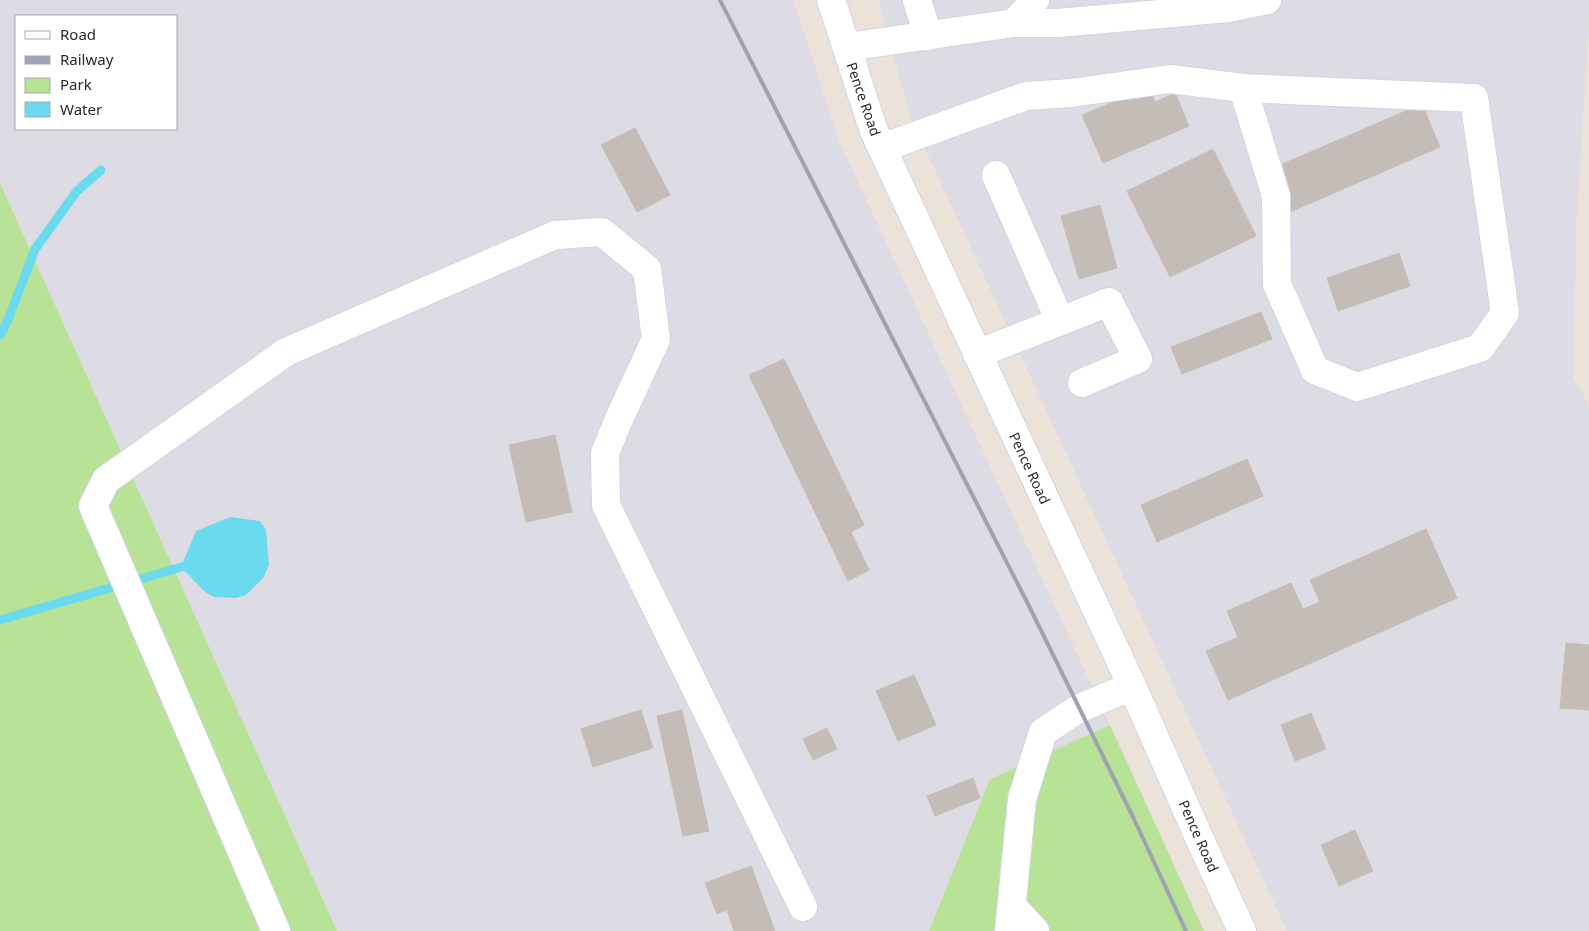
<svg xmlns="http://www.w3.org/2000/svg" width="1589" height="931" font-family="'Noto Sans',sans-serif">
<rect width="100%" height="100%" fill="#ebe2da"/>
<g fill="#dddbe3" fill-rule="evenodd">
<path d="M0,0h793l47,143 270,582 -120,54 -61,152h-592l-337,-748zM16,16h160v113h-160z"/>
<path d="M879,0h710v25l-13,201 -2,153 15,26v526h-302l-377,-815z"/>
</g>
<g fill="#b8e296">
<path d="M0,183l337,748h-337z"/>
<path d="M1110,725l94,206h-275l61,-152z"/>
</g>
<path fill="#6cdaee" d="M230,517l30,4 6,9 3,35 -6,13 -17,17 -10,3 -22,-1 -9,-5 -24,-25 15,-36z"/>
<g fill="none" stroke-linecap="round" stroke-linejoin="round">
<g stroke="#6cdaee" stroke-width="9">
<path d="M0,335l8,-15 27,-71 42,-58 24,-21"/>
<path d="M0,620l192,-56"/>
</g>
</g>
<g fill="#c3bcb7" stroke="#c6beb4">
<path d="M1149,87l6,15 20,-9 14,33 -86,37 -21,-48z"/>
<path d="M1422,104l18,43 -150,65 -19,-43z"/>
<path d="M635,128l35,67 -33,17 -36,-67z"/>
<path d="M1213,149l43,87 -86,41 -43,-86z"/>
<path d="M1100,205l17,63 -38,11 -18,-63z"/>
<path d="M1399,253l11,33 -72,25 -11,-33z"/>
<path d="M1261,312l11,27 -90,35 -11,-27z"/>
<path d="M784,359l80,166 -13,7 18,38 -21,11 -99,-206z"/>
<path d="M555,435l17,77 -46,10 -17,-77z"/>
<path d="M1247,459l16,37 -106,46 -16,-37z"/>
<path d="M1426,529l31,69 -229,102 -22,-49 32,-14 -11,-26 64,-28 12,26 17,-7 -10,-22z"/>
<path d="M1566,643l23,2v65l-29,-2z"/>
<path d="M914,675l22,50 -38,16 -22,-50z"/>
<path d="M641,710l12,38 -60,19 -12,-38z"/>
<path d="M682,710l27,121 -26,5 -26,-120z"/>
<path d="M1311,713l15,36 -31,12 -14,-36z"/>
<path d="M827,728l10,21 -24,11 -10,-21z"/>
<path d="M973,778l7,20 -45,18 -8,-20z"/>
<path d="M1355,830l18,41 -34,15 -18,-41z"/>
<path d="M751,866l24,65h-41l-7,-21 -10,4 -12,-31z"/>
</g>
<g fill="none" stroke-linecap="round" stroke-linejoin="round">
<g stroke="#d0d5e2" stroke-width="30">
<g id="minor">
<path d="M831,0l43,131 8,17 250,538 69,156 41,89"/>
<path d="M917,0l11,36"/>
<path d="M1014,23l21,-23"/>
<path d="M847,47l167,-24h44l170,-15 39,-8"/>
<path d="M882,148l144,-52 45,-3 99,-14 73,9 231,10 31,215 -25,35 -123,39 -42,-17 -38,-86 -1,-88 -33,-108"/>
<path d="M996,175l64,146"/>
<path d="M977,354l132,-52 29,57 -56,24"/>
<path d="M1012,906l23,25"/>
<path d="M276,931l-183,-425 13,-26 180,-128 269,-117 47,-3 45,37 9,70 -37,80 -14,34 1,52 197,402"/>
<path d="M1009,931l13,-132 21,-67 35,-23 54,-23"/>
</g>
</g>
<use href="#minor" stroke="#fff" stroke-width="28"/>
<path stroke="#9da3b3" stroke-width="4" d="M720,0l309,606 105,213 52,112"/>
</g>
<g text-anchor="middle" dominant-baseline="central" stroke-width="5" stroke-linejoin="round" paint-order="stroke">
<g font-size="14" fill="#292929" stroke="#fff">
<text transform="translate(864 99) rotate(71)">Pence Road</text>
<text transform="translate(1030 468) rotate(65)">Pence Road</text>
<text transform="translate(1199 836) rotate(66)">Pence Road</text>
</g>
</g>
<rect x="15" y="15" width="162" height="115" fill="#ffffff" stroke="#a9a9a9"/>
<rect x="25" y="31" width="25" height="8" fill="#ffffff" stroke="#a9a9a9"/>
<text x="60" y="40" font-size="15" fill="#292929">Road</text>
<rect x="25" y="56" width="25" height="8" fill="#9da3b3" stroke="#a9a9a9"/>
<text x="60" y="65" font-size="15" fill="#292929">Railway</text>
<rect x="25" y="78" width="25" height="15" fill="#b8e296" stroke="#a9a9a9"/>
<text x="60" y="90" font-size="15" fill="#292929">Park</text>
<rect x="25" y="102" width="25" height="15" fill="#6cdaee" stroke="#a9a9a9"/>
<text x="60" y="115" font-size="15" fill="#292929">Water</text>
</svg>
